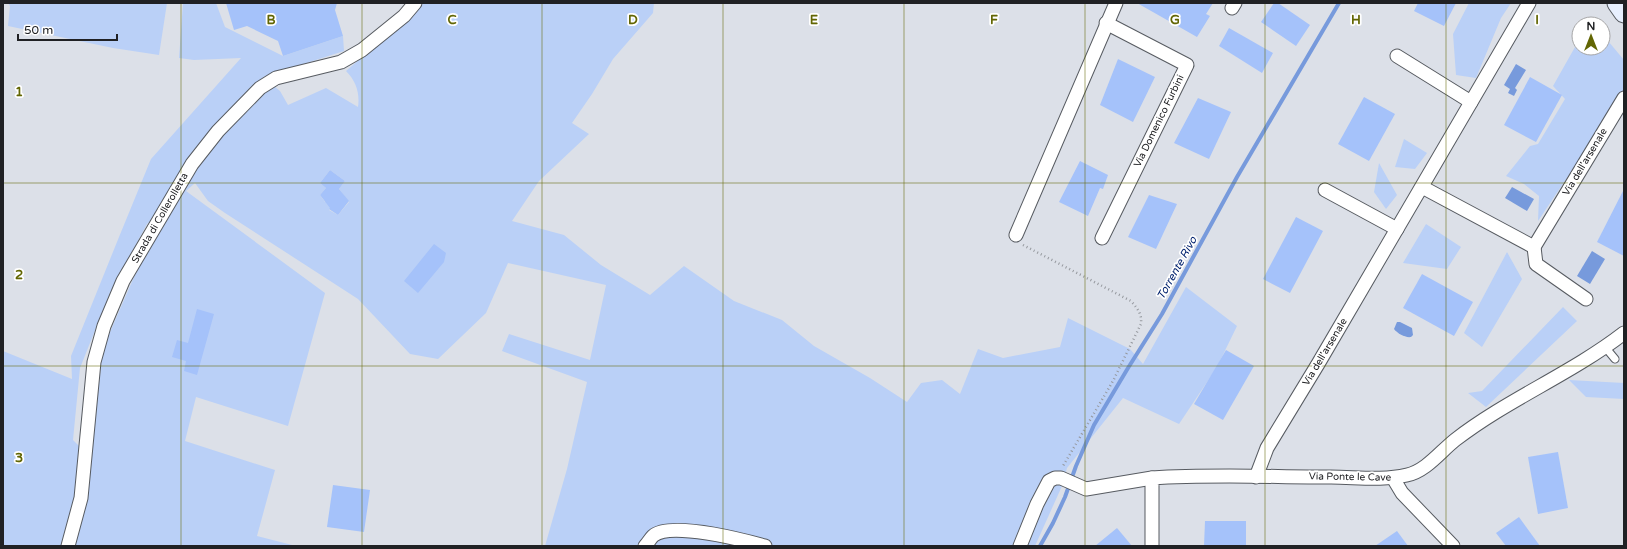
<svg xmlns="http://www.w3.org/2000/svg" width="1627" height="549" font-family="'Varela Round',sans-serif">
<rect width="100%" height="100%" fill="#dce0e8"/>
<g fill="#bad0f7" fill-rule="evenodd">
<path d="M8,3h159l-8,52 -46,-7 -105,-22 2,-20z"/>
<path d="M183,3h33l9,24 58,29 60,-20 1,15 -81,26 17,14 8,14 38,-17 32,19c2,-14 -2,-26 -12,-36l78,-68h230l-1,10 -40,46 -21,35 -20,29 17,11 -50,47 -27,40 52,14 37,30 49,30 34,-29 50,35 48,19 32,26 56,32 37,24 14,-19 21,-3 18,14 18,-45 25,9 57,-11 8,-29 62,31 13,15 43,-77 51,39 -20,41 -38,57 -56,-26 -56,70 -5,18 -27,60h-490l22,-77 20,-87 -85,-31 7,-17 81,26 16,-75 -98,-22 -22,50 -48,46 -28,-5 -52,-55 -133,-86 -17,-12 -13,-18 -9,8 139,102 -37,133 -92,-29 -11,44 90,29 -18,66 39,10h-293v-195l69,28 -1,-23 48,-119 32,-78 90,-101 -47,2 -15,-2zM330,170l15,11 -6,8 10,13 -11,13 -9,-5 3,-4 -4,-8 -3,4 -5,-7 6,-7 -6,-5zM174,201l-40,76 -31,71 -12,110 -18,-18 7,-72 30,-75 37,-69z"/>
<path d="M1469,3h42l-10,15 -25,60 -20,-3 -3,-41z"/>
<path d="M1603,35l21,25v33l-86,128 1,-25 -15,-12 -18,-8 24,-30 8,-2 27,-45 -12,-13 26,-46v8h24z"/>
<path d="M1404,139l23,14 -12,16 -20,-2z"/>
<path d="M1379,163l18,32 -11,14 -12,-17z"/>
<path d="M1426,224l35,23 -14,22 -44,-6z"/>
<path d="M1507,252l15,27 -40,68 -18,-14z"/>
<path d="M1563,307l14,14 -91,86 -18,-14 14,-2z"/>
<path d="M1569,380l55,3v16l-38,-2z"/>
</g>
<g fill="#779adc">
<path d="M1516,64l10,6 -11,18 2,2 -3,6 -6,-3 2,-4 -6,-4z"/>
<path d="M1512,187l22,12 -7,12 -22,-13z"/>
<path d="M1592,251l13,8 -15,25 -13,-8z"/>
<path d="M1397,322h3l12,6 1,7 -2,2c-6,1 -14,-4 -17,-8z"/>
</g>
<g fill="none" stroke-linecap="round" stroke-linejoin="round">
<path stroke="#779adc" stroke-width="4" d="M1040,546l13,-23 12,-26 11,-31 18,-41 34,-57 34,-54 75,-137 102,-174"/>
</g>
<g fill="#a5c2fa">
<path d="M226,3h111l-2,7 8,26 -60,20 -5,-15 -31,-15 -13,4z"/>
<path d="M1137,3h76l-7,11 4,2 -13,21z"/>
<path d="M1274,3h4l32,22 -14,21 -35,-24z"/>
<path d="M1418,3h38l-12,23 -30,-15z"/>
<path d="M1229,28l44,25 -11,20 -43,-27z"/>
<path d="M1118,59l37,18 -22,45 -33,-17z"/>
<path d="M1530,77l32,18 -26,47 -32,-17z"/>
<path d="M1364,97l31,17 -26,47 -31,-17z"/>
<path d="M1198,98l33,14 -22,47 -35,-16z"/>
<path d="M1080,161l28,14 -5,14 -3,-1 -12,28 -29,-14z"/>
<path d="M330,170l15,11 -6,8 10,12 -11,14 -9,-6 1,-1 -10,-13 6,-7 -6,-5z"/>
<path d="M1624,189v67l-27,-14z"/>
<path d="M1149,195l28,9 -21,45 -28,-12z"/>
<path d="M1296,217l27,14 -33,62 -27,-14z"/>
<path d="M434,244l12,9 -2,9 -26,31 -14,-12z"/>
<path d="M1422,274l51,28 -19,34 -51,-28z"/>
<path d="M197,309l17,5 -17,61 -13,-4 2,-10 -14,-4 5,-17 11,3z"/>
<path d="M1226,350l28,16 -31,54 -29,-16z"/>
<path d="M1558,452l10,56 -30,6 -10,-57z"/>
<path d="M333,485l37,5 -6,42 -37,-5z"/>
<path d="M1519,517l21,29h-34l-10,-13z"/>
<path d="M1205,521h41v25h-42z"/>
<path d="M1117,528l15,18h-37z"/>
<path d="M1397,531l11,15h-33z"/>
</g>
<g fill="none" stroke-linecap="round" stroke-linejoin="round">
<g stroke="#575b61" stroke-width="9">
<path id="lane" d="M1605,347l10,12"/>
</g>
<g stroke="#575b61" stroke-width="15">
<g id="street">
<path d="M1232,8l3,-5"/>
<path d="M1397,56l74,46"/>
<path d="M1422,187l112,60 90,-149"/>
<path d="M1325,190l72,39"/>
<path d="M1016,235l100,-232"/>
<path d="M1102,238l85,-173 -81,-42"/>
<path d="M1534,247l2,17 50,35"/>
<path d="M1256,477l11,-29 51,-84 211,-361"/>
<path d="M1393,478l9,15 51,53"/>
<path d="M68,546l13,-48 13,-136 10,-36 19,-45 69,-117 26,-33 42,-43 16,-10 65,-16 21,-12 42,-34 11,-13"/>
<path d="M645,546c3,-3 5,-7 8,-10 17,-15 90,4 112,10"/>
<path d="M1020,546l17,-42 12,-23 6,-3h6l25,11 66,-11"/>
<path d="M1152,546v-68c60,-4 120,-1 179,-1 25,0 51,4 76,-2 19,-4 33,-23 48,-35 53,-41 116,-66 169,-107"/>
</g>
</g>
<g stroke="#575b61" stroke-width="21">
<path id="secondary" d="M1617,3l7,10"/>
</g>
<path stroke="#96999f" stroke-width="2.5" stroke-dasharray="1 3" stroke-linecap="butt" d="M1023,245l108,56c7,8 11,13 10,23l-28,57 -50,85"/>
<use href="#lane" stroke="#fff" stroke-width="7"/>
<use href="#street" stroke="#fff" stroke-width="13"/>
<use href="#secondary" stroke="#e7effe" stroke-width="19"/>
</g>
<path fill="none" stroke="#626603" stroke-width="1" stroke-opacity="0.55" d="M181,3v543M362,3v543M542,3v543M723,3v543M904,3v543M1085,3v543M1265,3v543M1446,3v543M3,183h1621M3,366h1621"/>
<g text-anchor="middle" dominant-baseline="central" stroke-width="3.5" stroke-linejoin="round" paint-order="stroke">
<g font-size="10" fill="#202124" stroke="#fff">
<text transform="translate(1159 121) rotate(-64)">Via Domenico Furbini</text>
<text transform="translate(1585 162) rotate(-59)">Via dell'arsenale</text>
<text transform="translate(160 218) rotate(-60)">Strada di Collerolletta</text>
<text transform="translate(1325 352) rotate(-59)">Via dell'arsenale</text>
<text transform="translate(1350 477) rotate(1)">Via Ponte le Cave</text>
</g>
<g font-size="11" font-style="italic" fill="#01216d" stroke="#fff">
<text transform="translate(1177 268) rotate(-61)">Torrente Rivo</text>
</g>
</g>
<g font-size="13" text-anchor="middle" font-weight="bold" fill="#626603" stroke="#fff" stroke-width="3.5" stroke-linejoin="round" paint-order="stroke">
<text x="271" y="24">B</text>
<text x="452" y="24">C</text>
<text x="633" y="24">D</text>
<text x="814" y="24">E</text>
<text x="994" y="24">F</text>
<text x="1175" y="24">G</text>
<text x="1356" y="24">H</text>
<text x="1537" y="24">I</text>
<text x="19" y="96">1</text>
<text x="19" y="279">2</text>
<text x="19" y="462">3</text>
</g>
<rect width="1627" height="549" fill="none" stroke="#202124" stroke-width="8"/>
<g transform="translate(1591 36)"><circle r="19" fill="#ffffff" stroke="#a6a6a7"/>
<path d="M0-3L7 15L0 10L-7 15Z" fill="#626603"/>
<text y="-6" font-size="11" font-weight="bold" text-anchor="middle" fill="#202124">N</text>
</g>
<path d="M18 34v6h99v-6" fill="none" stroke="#202124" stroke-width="2"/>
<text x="24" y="34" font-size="12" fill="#202124" stroke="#ffffff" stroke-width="3" paint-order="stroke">50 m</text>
</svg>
